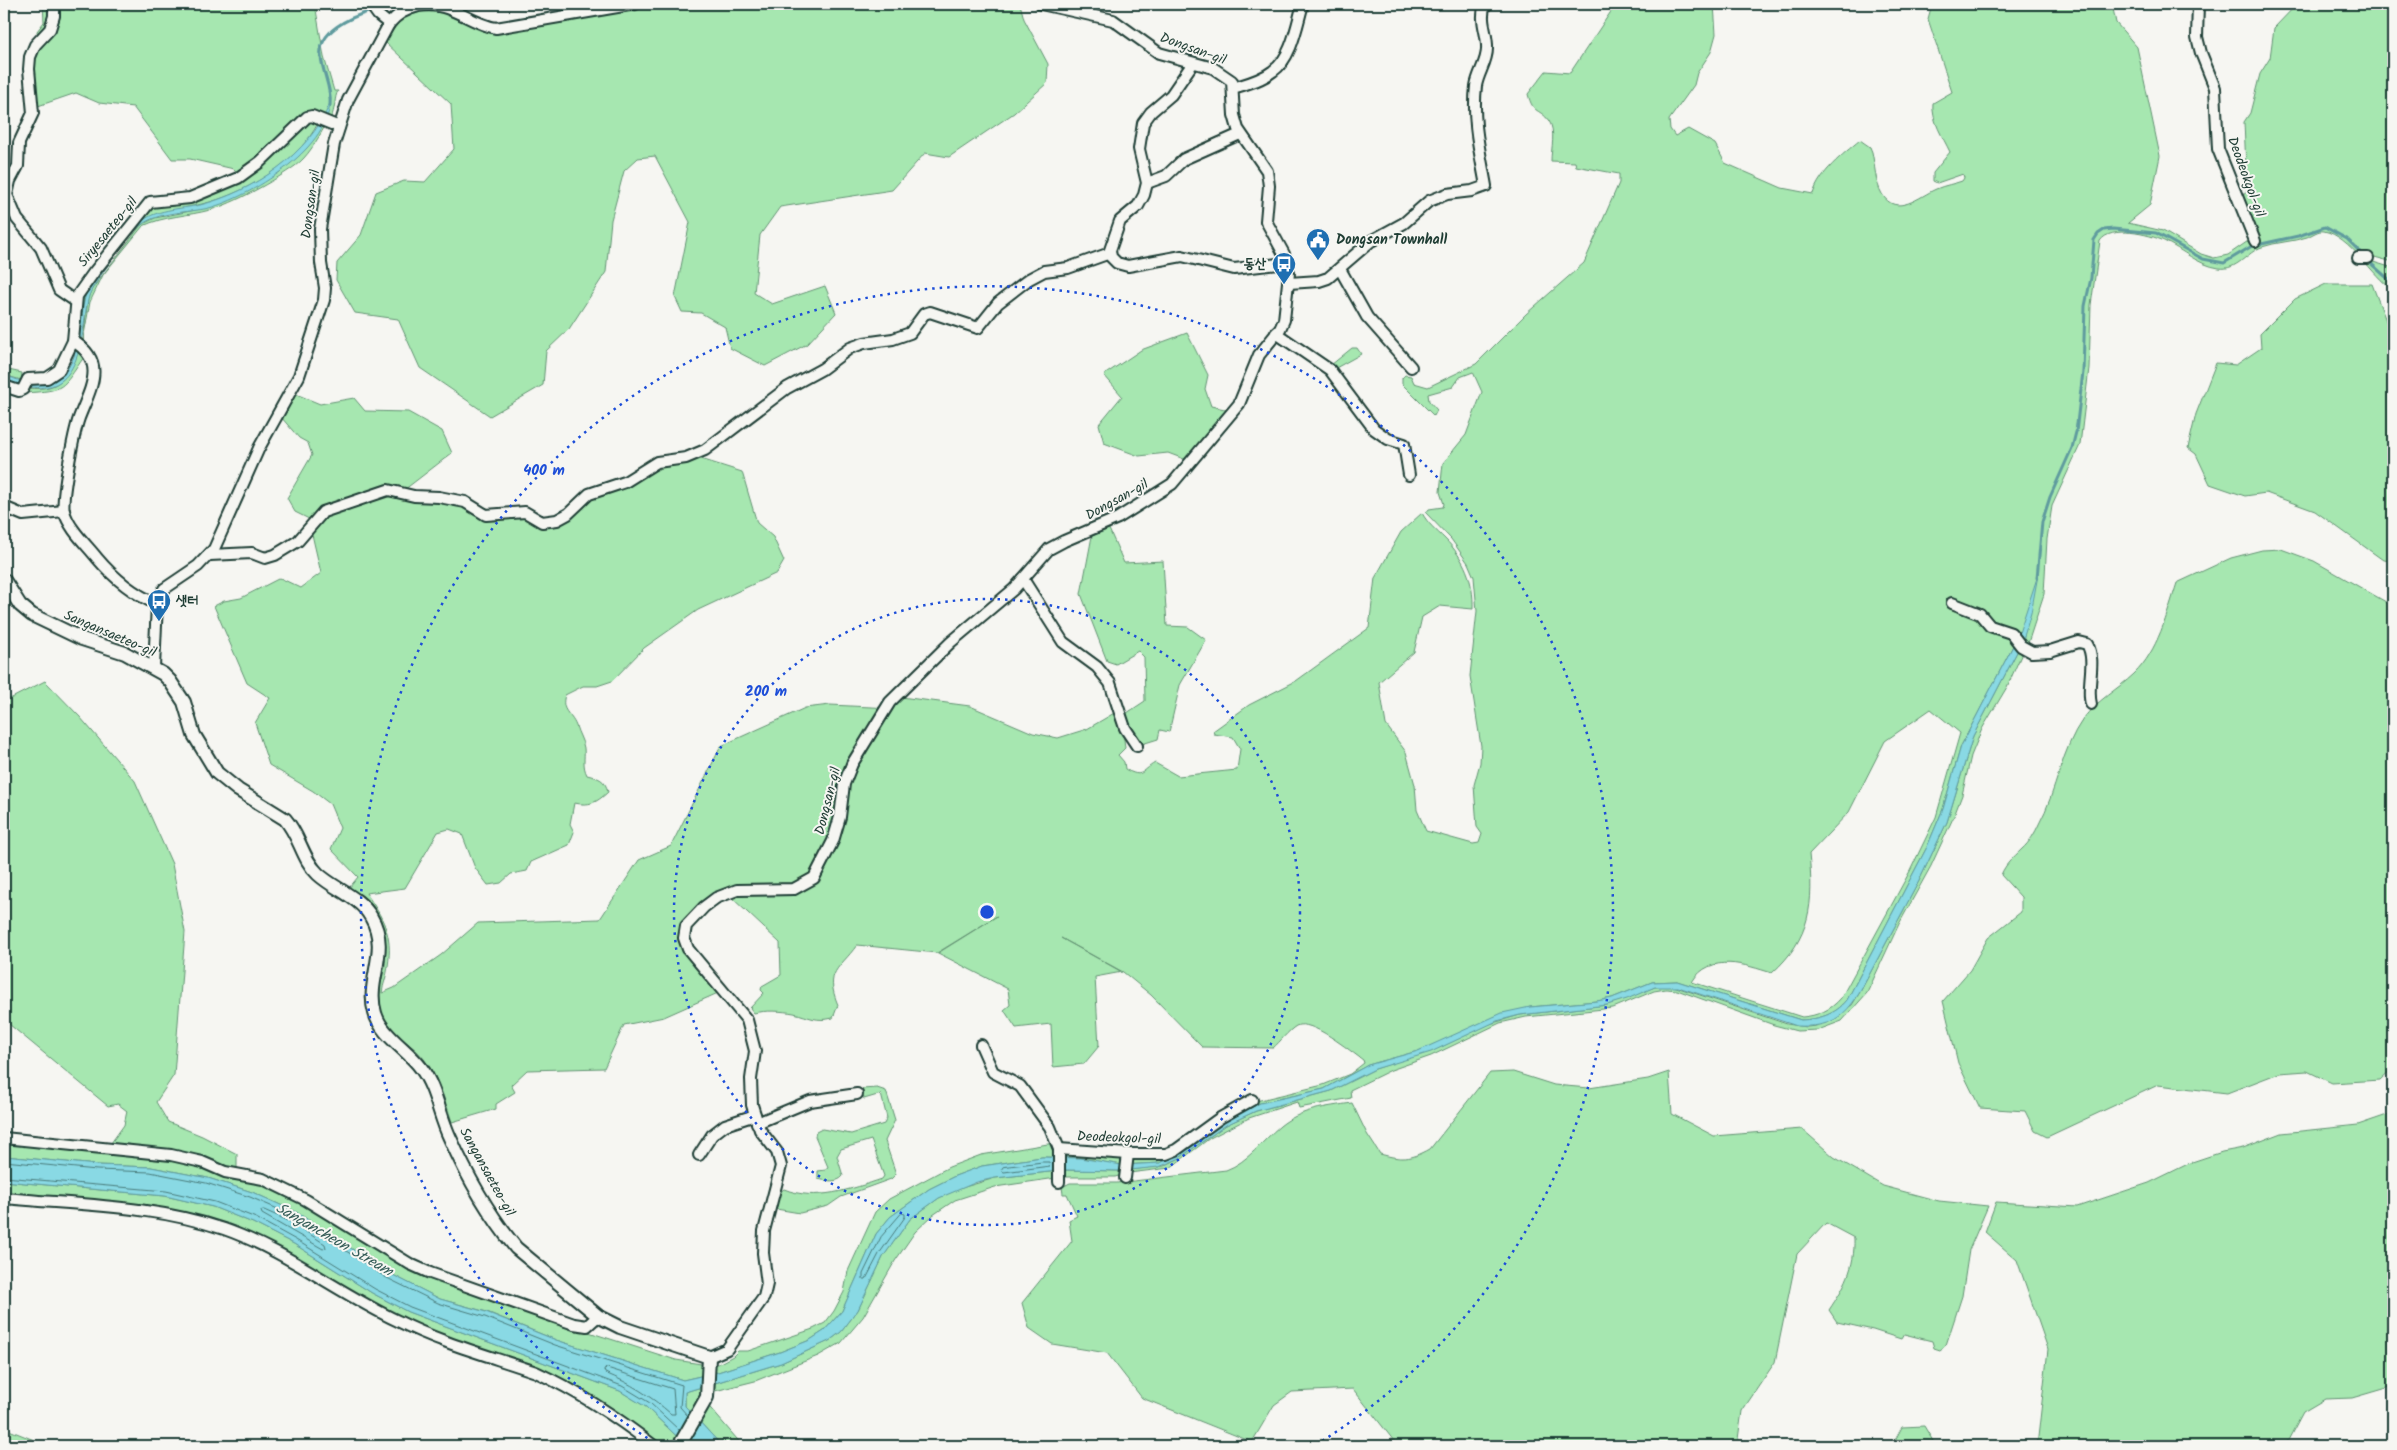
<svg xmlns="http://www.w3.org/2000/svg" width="2397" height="1450" font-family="Kalam,'Poor Story',sans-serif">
<rect width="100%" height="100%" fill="#f6f6f2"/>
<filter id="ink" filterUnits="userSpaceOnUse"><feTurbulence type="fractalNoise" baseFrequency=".02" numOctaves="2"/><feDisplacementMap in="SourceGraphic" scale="10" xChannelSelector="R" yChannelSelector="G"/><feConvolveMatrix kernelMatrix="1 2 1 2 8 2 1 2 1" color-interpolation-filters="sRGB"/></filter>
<g filter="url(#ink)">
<g fill="#a6e7b0" stroke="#629272" fill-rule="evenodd">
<path d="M43,4h8l-1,19 -12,15 -1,-7 7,-9z"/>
<path d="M57,4h258l9,53 10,34h4c-4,6 -2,18 -8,29l-15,-5 -76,59 -5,-5 -44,-10h-18l-39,-52 -34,-4 -23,-10 -38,13 -5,-37 2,-16z"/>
<path d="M648,4h372l4,15 24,45 -1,19 -33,30 -65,44 -24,-4 -33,37 -112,17 -20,28 -6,58 18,11 53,-18 11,27 -29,31 -42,22 -35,-18 -5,-21 -24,-14 -19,-1 -7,-15 15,-75 -35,-66 -17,2 -14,13 -13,49 -5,52 -37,57 -23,22 -3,34 -53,31 -70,-48 -22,-49 -43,-6 -19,-33 1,-17 24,-28 15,-43 28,-11 21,1 29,-33 -3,-45 -66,-62 16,-23 19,-7h25l36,16 110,-11z"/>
<path d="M1616,4h98l2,30 -5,18 -14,21 -3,12 -25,35 1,9 5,7 13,-7 27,15 10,19 57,25 31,6c7,-22 29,-39 47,-54l10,7 2,5c3,13 3,30 10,42 14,24 38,2 54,-5 9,-4 18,-5 26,-8l2,-3 -1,-4 -26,9 -4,-2v-8l17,-21c-7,-15 -19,-32 -17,-49l19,-11 -24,-73 4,-15h180l4,19 21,24 23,109 -10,49 -22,18 35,8 38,23 13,4 14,-3 23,-16 -10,-41 6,-7 -3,-69 6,-9 10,-39 10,-16 4,-30 23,-24h96v258l-26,-7 3,6 23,7v22c-21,-14 -43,-54 -69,-59 -6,-1 -12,4 -17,6 -15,5 -31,5 -45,10 -15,5 -25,24 -43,21 -21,-3 -36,-18 -55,-27 -15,-7 -53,-16 -64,0l-9,64 -2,63 -9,77 -28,61 -5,33 -3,55 -17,52 -12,-4 -54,104 -18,63 -16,38 -80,153c-12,15 -28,19 -46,20l-124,-39 -25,1 -40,16 -15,3 -67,6 -112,44 -50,14 -44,24 -64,14 -62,37 -24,17 -14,6 -38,2 -42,-7 -38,-1 -60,9 -27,10 -26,13 -39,28 -14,17 -34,77 -18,20 -14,9 -30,12 -62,20 -35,8 -127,-40 -69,-28 -47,-13 -53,-27 -91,-60 -44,-20 -44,-14 -57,-11 -54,-2 -93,-9v-15l140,13 111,25 31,13 96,58 191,77 103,33 25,4h17l15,-8 5,-5h10l65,-22 12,-6 9,-12 10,-19 4,-21 27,-59 14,-13 60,-32 32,-12 73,-12 27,11 70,5 50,-25 55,-33 67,-16 27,-11 14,-11 -1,-3c-13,-9 -52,-42 -67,-34 -8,5 -16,16 -23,22l-71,-1 -51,-52 -28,-23 -62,-34 61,34 -27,5 4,69 -15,18 -31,3 -2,-43 -35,4 -12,-18 6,-5 -2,-16 -70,-36 59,-37 -60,37 -80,-8c-18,25 -33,26 -19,60l-5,13c-17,4 -23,-1 -39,-5 -12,-2 -28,-3 -40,0l-4,-5 14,-15 -3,-3 1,-4 19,-11 -1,-32 -49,-46 -3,-9c-14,6 -25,12 -36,23 -31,30 5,57 26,82l-54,24 -40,8 -20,43 -77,2 -16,15 4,7 -19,12v5l-44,13c-8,-25 -16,-52 -35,-71 -12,-11 -29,-19 -35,-35 -10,-25 7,-45 3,-64 -3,-12 -28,-50 -36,-64l9,-11 -27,-28 9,-21 -10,-24 -17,-13 -44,-26 -14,-42 15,-25 -23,-15 -33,-77 10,-5 17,-3 39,-20 21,10 20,-15 -10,-43 7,-11 66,-26 55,6 35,11 4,7 4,2 37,-5 21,10 46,-25 72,-34 42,-9 1,3 41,13 15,51 16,14 11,24 -7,12 -79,37 -54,38 -32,33 -15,5h-14l-18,9c-5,16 6,18 11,31 2,7 7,15 8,22 1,11 -2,17 3,27 12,3 18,4 21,17 -12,11 -18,14 -34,11l-4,21 4,8 -5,13 -38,17 -4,9 -16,3 -10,9 -13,2 -13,-17 -13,-34 -13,-5 -11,3 -33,56 -39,5c17,25 27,41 22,73 -1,10 -5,18 -6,27l12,-5 47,-33 37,-32 122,-4 39,-59 32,-14 50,-100 84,-38 25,-3 62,3 9,-11 69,9 63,27 25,5 29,-9 29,-17 7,18 2,18 -7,7 6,7 1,7c18,10 16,2 30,-6l23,13 59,-6 3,-21 -7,-12 -19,-3 -1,-3 36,-26 47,-24 73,-53 6,-50 26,-46 21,-19c6,11 14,17 23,26 19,19 29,42 28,70l-33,-3 -18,11 -8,35 -35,30 7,43 20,27 9,33 2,25 9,21 47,13 6,-1 3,-9 -5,-7 -3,-42 6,-22 1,-17 -11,-70 7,-65 -3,-34 -6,-14 -17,-24 -25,-26 3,-4 14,-2 1,-3 -4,-12 3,-29 23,-28 16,-43 -9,-20 -13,5 -7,10 -25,7 1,7 8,9 -3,6 -32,-32v-6l3,-3 6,1 3,7 14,4 48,-23 50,-50 58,-51 35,-80v-9l-43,-8 -1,-4 -24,-1c0,-12 5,-30 -2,-40 -9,-13 -16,-6 -21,-27l18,-23 24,2zM1931,709l29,24 -24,84 -26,54 -69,127c-10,12 -24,18 -39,19l-110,-35c18,-30 54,-17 80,-9 39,-35 42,-69 37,-119l40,-42 36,-71z"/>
<path d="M309,120l9,3c-18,37 -69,68 -108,79 -23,6 -48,9 -69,20 -6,3 -48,58 -52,66 -7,14 -7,32 -9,48l-2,-3 3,-38 63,-80 14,-10 59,-14z"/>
<path d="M322,125l3,1c-8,14 -17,31 -30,40 -19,14 -62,38 -85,44 -22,6 -46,6 -67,16l-40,49 -13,27 -7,38 5,-42 4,-9 49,-64 14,-7 56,-11 69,-35 37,-37z"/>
<path d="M2326,284h46l21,55v222l-10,-1 -68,-49 -49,-18 -21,3 -35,-12 -14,-30 -8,-6 8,-34 20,-51 20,2 25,-17 -1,-14 35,-35z"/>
<path d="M1187,333l21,42 -3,14 6,17 18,4 -45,49 -16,-6 -29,3 -35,-13 -5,-19 23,-28 -18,-21 37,-25z"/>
<path d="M1352,348h5l4,6 -27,15 -3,-4z"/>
<path d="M78,351l6,6c-23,33 -18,33 -59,36l4,-5c30,3 39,-10 49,-37z"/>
<path d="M4,369l18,4 -1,7 -17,-5z"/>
<path d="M296,394l24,10 34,-6 11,13 43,1 34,19 10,22 -48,37 -4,-2 -89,32 -16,-8 -8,-14 25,-43 -4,-12 -9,-5 -18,-21z"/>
<path d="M1109,529l15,34 39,-2 4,65 21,1 18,13 -26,45 -11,47 -9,-2 -2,9 -16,5 -11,-11 -7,-18 21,-14 -1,-44 -6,-6 -22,13 -9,-3 -26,-67 11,-58z"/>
<path d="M2281,549l33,12 79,45v462l-13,12 -48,3 -25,-12 -28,2 -52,20 -69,-8 -111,52 -12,-6 -10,-20 -45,-3 -22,-45 -15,-62 27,-31 18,-32 33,-26v-15l-20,-22c5,-12 12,-17 21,-26 7,-6 13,-16 17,-25 18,-33 22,-74 44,-105 14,-19 34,-29 51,-45 24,-23 33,-60 43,-91l54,-25 31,-8z"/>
<path d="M2019,648l4,3 -16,36 -25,42 -11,27 -9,39 -8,21 -23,50 -32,58 -32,69 -25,28 -24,9 -21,1 -23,-6 -97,-35 -11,-1 -12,2 -41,17 -87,9 -26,6 -69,33 -40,14 -41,20 1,8 -52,10 -2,-6 -48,16 -39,20 -40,30 -41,5 -14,4h-52l-68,10 -40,13 -22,15 -18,17 -20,29 -32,56 -22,26 -23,13 -63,25 -56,14 44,51h-21l-37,-40v-14l96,-29 48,-22 12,-9 17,-22 25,-53 27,-38 29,-21 19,-9 37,-11 72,-8 54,1 43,-5 14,-7 48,-34 30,-14 75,-20 44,-22 68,-23 43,-21 34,-10 87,-10 48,-18 15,-2 117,39 20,3 9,-1 36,-21 8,-13 59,-111 28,-59 26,-86z"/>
<path d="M45,681l35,36 55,64 37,83 13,68 -11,143 -18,27 12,20 34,14 35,18v17l-122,-24 -4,-4 13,-18 3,-14 -9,-7 -10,2 -104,-86v-318z"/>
<path d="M1513,1072l41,13 35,3 59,-9 21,-7 3,42 42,22 88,-7 32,28 49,29 56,15 49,5 -19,44 -7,46 -16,49 -6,5 -6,-2 -2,-7 -28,-7 -3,5 -28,-9 -36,-8 -8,-12c16,-24 26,-42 25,-72l-28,-15 -29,31 -22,108 -33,49 -5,35h-339l-45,-57 -61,3 -18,13 -22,37 -110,-44 -35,-45 -55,-9 -23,-16 -7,-25 50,-62 -3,-21 8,-4 -10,-22h-4l-1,-7 8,-4h47l109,-13c22,-8 36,-29 54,-44 21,-17 46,-19 72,-23l15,31 13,20c22,6 30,6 50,-5l60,-76z"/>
<path d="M877,1088l9,3 9,29 -10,21 11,33 -5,5 -50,18 -13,9 -28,7 -24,-4 4,-17 4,-3c31,13 68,0 98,-10l2,-3 -13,-36 -30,9 -4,7 6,20c-5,7 -17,5 -25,3v-8l8,-1 2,-3 -13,-31 1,-4 6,-3 29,5 33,-10 3,-6 -6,-24 -17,5 -2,-10z"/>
<path d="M2393,1113v273l-41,12 -27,1 -22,13 -18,34h-248l11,-97 -31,-89 -32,-28 11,-30 81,5 72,-24 43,-21 30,-10 21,-4 39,-15 76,-8z"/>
<path d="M4,1181l161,15 48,11 40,16 41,21 78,49 36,19 212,79 26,16 41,39h-26l-29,-23 -48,-31 -166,-65 -65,-34 -80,-49 -48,-18 -221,-30z"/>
<path d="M1924,1426l12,20h-44l10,-19z"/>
<path d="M4,1428l45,18h-45z"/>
</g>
<g fill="#89d9e4" stroke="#5f9b9e">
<path d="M330,103c-3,47 -80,94 -121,105 -21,5 -51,3 -69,18 -10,9 -47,57 -51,70 -4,13 -4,28 -7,41 -10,52 -32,58 -78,44v-6c12,4 27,11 40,9 24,-2 34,-33 36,-53 2,-11 2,-23 5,-34 5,-16 40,-60 54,-73 14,-15 42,-15 61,-19 52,-13 110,-51 130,-102z"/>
<path d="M2038,575l-7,38 -9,30 -4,-7z"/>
<path d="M2015,642l4,6 -46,88 -26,86 -28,59 -59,111c-16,26 -31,36 -63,34l-119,-39h-23l-28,12 -20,6 -87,10 -23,6 -66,31 -56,17 -44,22 -75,20 -30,14 -48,34 -19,8 -38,4 -54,-1 -72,8 -18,4 -38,16 -29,21 -27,38 -25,53 -17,22 -12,9 -48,22 -96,29v14l37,40h-35l-41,-39 -26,-16 -212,-79 -36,-19 -78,-49 -41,-21 -40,-16 -48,-11 -161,-15v-25l93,9 54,2 57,11 44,14 44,20 91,60 53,27 46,13 70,28 127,40 35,-8 62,-20 30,-12 14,-9 18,-20 34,-77 14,-17 39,-28 26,-13 27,-10 60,-9 38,1 42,7 38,-2 14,-6 51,-36 35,-18 64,-14 44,-24 50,-14 84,-38 28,-6 67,-6 15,-3 40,-16 25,-1 124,39c18,-1 34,-5 46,-20l80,-153 16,-38 18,-63z"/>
</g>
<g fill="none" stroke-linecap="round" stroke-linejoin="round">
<g stroke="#497b7a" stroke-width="1">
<path d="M4,1161l93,9 53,2 56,11 44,14 44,19 91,61 53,26 47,14 70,28 127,40 -2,22 8,9"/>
<path d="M1043,1162h6l1,4 -46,6 -3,-2 2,-3z"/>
<path d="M4,1177l162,14 49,11 41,16 40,22 79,49 35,18 212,79 28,17 29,27"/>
<path d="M264,1210l27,12 34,22 1,4 -3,1 -61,-35 -1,-3z"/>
<path d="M902,1213l3,1v3l-26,37 -13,25h-3v-5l18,-37z"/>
<path d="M607,1368l66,21 2,25h-4c-20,-18 -41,-31 -66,-41l-1,-3z"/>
</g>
<g stroke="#5f9b9e" stroke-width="3">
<path d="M378,8l8,-4"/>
<path d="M330,106c2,-17 -7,-32 -9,-49 -4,-26 30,-40 50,-46"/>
<path d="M2368,261l25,22"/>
<path d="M2037,578l5,-56 8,-25 22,-49 4,-16 7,-60 2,-66 6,-28 3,-38 4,-6 6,-4 9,-1 43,4 47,26 21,4 28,-17 46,-10 27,-9 22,12 17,17"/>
</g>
<g stroke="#1f3d34" stroke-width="14">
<g id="minor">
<path d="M54,4v12l-4,13 -15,16 -5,12 -1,12 4,44 -14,30 -1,23 -8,15 -3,14 10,24 24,29 18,42 16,11"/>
<path d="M370,4l8,11 11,9"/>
<path d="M2198,4l-1,33 4,16 14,35 3,61 37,92"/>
<path d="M1193,63l-22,32 -20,17 -8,11 -4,26 8,34 -3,12 -6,11 -18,15 -10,29 1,7 6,6 11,3 54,-10 52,13 53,-6"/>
<path d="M1233,88c13,-4 29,-8 40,-17 19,-13 24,-47 30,-67"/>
<path d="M1147,183l19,-7 18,-17 56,-25"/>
<path d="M2358,258h10"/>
<path d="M1340,269l27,48 44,50"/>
<path d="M1289,283l30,-2 9,-3 43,-37 33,-18 25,-22 18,-7 25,-3 14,-5c-6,-34 -14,-65 -10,-100 2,-13 11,-24 11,-37 1,-16 -8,-27 -2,-45"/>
<path d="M1276,333l54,37 44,59 14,10 16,5 5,31"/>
<path d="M73,341c35,21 17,48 6,77 -5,14 -18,81 -15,93 5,18 22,33 33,47 16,19 36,36 60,46"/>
<path d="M4,386l15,5 4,-2 5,-10 19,-1 12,-8 14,-29 4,-45 17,-24 56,-70 40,-4 48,-20 22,-16 47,-45 5,-1 27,11"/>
<path d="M4,507l19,8 41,-4"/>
<path d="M210,555l42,-2 13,5 10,-3 23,-14 25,-29 65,-22 26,6 25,1 26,5 21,13 39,-3 17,10 15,-2 11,-6 21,-20 36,-12 32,-20 29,-4 19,-8 82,-62 35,-19 28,-21 14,-5 29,-4 17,-6 14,-19 6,-2 48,16 20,-25 31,-24 15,-8 24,-3 42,-15"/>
<path d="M1023,579l40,63 34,25 13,16 15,45 12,18"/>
<path d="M1952,603l28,11 10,12 21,7 10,13 11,6 18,-1 29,-9 8,2c10,17 -1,42 4,60"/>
<path d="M154,667l3,-63 7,-15 34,-23 16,-17 45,-101 40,-72 25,-76 1,-12 -4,-25 -1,-34 14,-85 14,-44 41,-76c8,-10 17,-15 30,-18 31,-6 48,17 77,22l139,-24"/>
<path d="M981,1045l12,27 27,14 30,41 9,22v33"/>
<path d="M757,1123l53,-22 47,-7"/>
<path d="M4,1138l167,17 31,7 23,10 38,7 43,21 104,64 20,9 144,51 13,2 11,-10"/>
<path d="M1059,1149l69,5h38l10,-4 44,-32 32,-18"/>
<path d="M699,1155l13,-20 13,-10 30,-10"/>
<path d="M1125,1178l3,-24"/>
<path d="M4,1198c73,7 150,7 220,31 63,22 114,64 174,92 43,22 92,35 138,51 43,20 81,45 118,74"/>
<path d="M709,1357l18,-8 37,-52 3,-13 -4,-31 1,-22 17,-65 -4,-14 -17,-22 -8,-25 -1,-26 4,-28 -8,-31 -59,-71 -4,-11 2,-12 18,-19 12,-9 21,-8 57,-1 20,-11 19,-37 7,-24 4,-33 8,-20 38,-62 61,-60 63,-53 35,-40 15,-8 54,-23 54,-34 67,-80 20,-49 21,-26 4,-9 5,-47 -5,-19 -18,-33 3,-35 -2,-15 -29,-42 -4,-14 -2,-34 -19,-13 -54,-15 -46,-33 -72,-16"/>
</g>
</g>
<g stroke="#1f3d34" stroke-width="16">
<path id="tertiary" d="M4,580l16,25 12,10 50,24 43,14 38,21 7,7 14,21 10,33 23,38 21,17 47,29c15,17 17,40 33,55 16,15 42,23 53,43 20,34 -6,63 4,96 6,22 33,37 46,55 15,20 18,47 29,70 17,38 40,78 66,110l82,68 22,11 89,30 -2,40 -28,49"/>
</g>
<use href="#minor" stroke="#f6f6f2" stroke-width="10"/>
<use href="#tertiary" stroke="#f6f6f2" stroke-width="12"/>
</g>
</g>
<g fill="none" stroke="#1d4ed8" stroke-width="2.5" stroke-dasharray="2.5 5">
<circle cx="987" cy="912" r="313"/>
<path d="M660 1446A626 626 0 1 1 1314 1446"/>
</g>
<defs>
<g id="civic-pin" transform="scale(1.25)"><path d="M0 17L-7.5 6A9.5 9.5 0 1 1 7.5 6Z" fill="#1f6fb2" stroke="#f6f6f2"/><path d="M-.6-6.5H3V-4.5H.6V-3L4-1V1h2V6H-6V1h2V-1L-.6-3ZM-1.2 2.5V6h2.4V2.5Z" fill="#fff"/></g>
<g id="bus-pin" transform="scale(1.25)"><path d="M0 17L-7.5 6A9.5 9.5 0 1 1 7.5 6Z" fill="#1f6fb2" stroke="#f6f6f2"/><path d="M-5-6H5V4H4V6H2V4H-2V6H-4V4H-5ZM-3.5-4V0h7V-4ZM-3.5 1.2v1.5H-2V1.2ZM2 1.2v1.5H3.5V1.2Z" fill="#fff"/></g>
</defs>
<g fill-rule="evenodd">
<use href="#civic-pin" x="1318" y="240"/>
<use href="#bus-pin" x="1284" y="264"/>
<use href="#bus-pin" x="159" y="601"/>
</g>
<g text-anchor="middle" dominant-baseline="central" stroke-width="4" stroke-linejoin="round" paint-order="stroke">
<g font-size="14" fill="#1f3d34" stroke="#f6f6f2">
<text transform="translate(1193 49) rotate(20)">Dongsan-gil</text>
<text transform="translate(2246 177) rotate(70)">Deodeokgol-gil</text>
<text transform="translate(311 204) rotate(-82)">Dongsan-gil</text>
<text transform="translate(108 232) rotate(-51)">Siryesaeteo-gil</text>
<text transform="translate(1117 500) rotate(-29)">Dongsan-gil</text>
<text transform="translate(110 634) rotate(23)">Sangansaeteo-gil</text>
<text transform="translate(828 801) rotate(-76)">Dongsan-gil</text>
<text transform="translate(1119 1138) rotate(2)">Deodeokgol-gil</text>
<text transform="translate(487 1172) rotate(61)">Sangansaeteo-gil</text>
</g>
<g font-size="14" font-weight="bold" fill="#1f3d34" stroke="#f6f6f2" text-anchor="start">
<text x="1336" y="240">Dongsan Townhall</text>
<text x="1266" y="264" text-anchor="end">동산</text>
<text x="176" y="601">샛터</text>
</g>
<g font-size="15" font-style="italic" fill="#345c57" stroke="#f6f6f2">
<text transform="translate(334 1240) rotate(30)">Sangancheon Stream</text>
</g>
</g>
<circle cx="987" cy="912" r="8" fill="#1d4ed8" stroke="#f6f6f2" stroke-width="2.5"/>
<g font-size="15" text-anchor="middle" font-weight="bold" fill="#1d4ed8" stroke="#f6f6f2" stroke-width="4" stroke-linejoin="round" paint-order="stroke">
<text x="544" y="475">400 m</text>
<text x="766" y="696">200 m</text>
</g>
<rect width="2397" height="1450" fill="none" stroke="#f6f6f2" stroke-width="20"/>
<rect x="10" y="10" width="2377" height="1430" fill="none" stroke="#1f3d34" stroke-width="2" filter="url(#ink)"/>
</svg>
